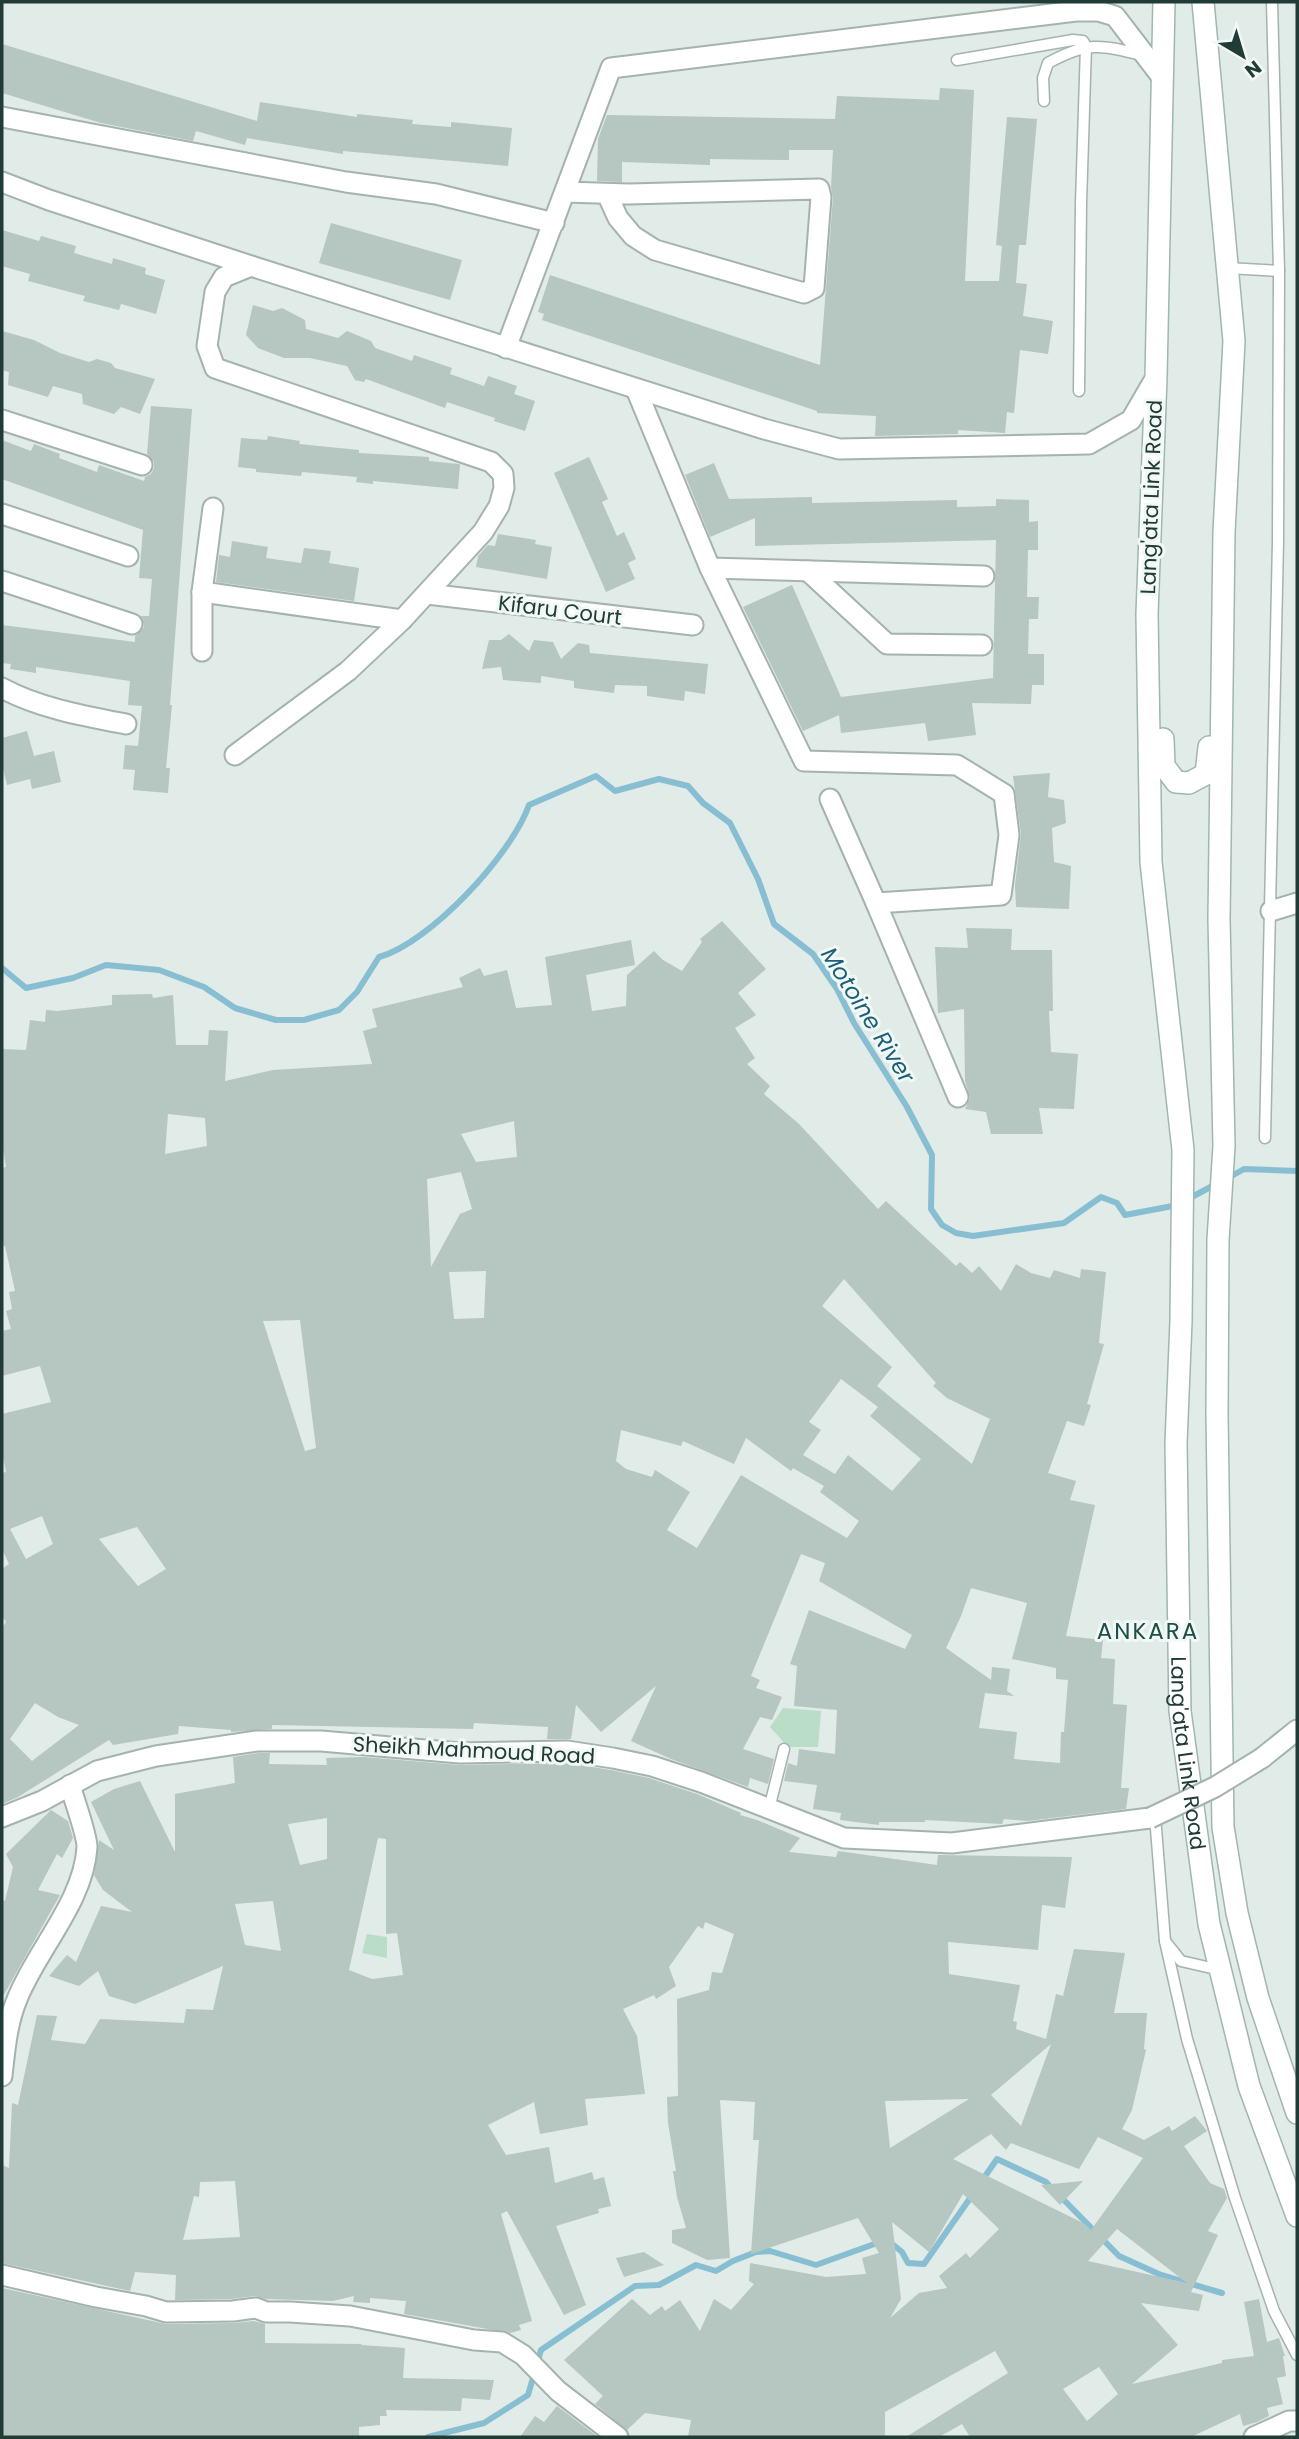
<svg xmlns="http://www.w3.org/2000/svg" width="1299" height="2439" font-family="Poppins,sans-serif">
<rect width="100%" height="100%" fill="#e1ebe8"/>
<g fill="#b9ddc6">
<path d="M783,1708l38,3 -3,36h-30l-18,-20z"/>
<path d="M367,1934l20,3v21l-25,-5z"/>
</g>
<g fill="none" stroke-linecap="round" stroke-linejoin="round">
<g stroke="#88bed1" stroke-width="6">
<path d="M2,968l24,20 47,-10 33,-13 53,5 45,17 31,21 41,12h28l35,-10 18,-18 22,-35c51,-14 133,-103 150,-152l67,-29 19,15 44,-12 29,7 15,17 27,20 28,56 16,45 39,30 24,35 17,34 53,84 25,48 -1,54 11,16 14,8 17,3 91,-13 37,-26 16,6 8,12 53,-10"/>
<path d="M1228,1178l16,-9 53,2"/>
<path d="M1188,1199l30,-16"/>
<path d="M981,2182l16,-23 49,23 6,7"/>
<path d="M1060,2196l59,60 42,19 61,18"/>
<path d="M891,2243l11,9 6,11 16,1 49,-70"/>
<path d="M428,2437l56,-14 44,-28 13,-45 94,-64 24,-1 37,-20 20,6 17,-10 23,-9 14,-1 46,14 64,-23"/>
</g>
</g>
<g fill="#b6c6c1" fill-rule="evenodd">
<path d="M2,44l255,77 3,-19 97,15v-3l56,6 -1,4 39,3v-5l61,6 -4,38 -165,-15v3l-96,-16 -2,7 -49,-14 -3,10 -92,-18 -99,-30z"/>
<path d="M940,88l34,2 -9,191h34l3,-35 -6,-1 11,-128 30,2 -11,126h-7l-3,38 11,1 -4,32 30,5 -5,33 -28,-4 -6,63 -7,-1 -2,21 -47,-3v4l-83,2 1,-20 -59,-3v-2l-275,-91 2,-6 -6,-2 12,-37 270,90 13,-167 -2,-11 2,-37h-44v10l-79,-1v6l-88,-3v20l-25,-1 1,-42 9,-24 228,4 2,-23 102,4z"/>
<path d="M331,223l131,37 -12,40 -131,-37z"/>
<path d="M2,230l37,11 2,-5 35,10 -2,7 38,11 1,-6 33,10 -1,6 20,6 -9,34 -35,-10 -2,6 -36,-9 2,-5 -57,-15 2,-7 -28,-8z"/>
<path d="M253,305l20,6 9,-3 23,12 1,9 32,9 9,-7 24,10 4,7 37,13 2,-6 38,13 -2,6 34,12 4,-10 29,10 -3,8 21,7 -10,30 -31,-10 1,-3 -48,-16 -2,6 -79,-29 -2,3 -9,-2 -8,-14 -37,-8h-26l-26,-10 -12,-13z"/>
<path d="M2,331l32,9 26,13 29,9 8,-3 14,4 4,5 40,11 -15,35 -19,-7 -7,7 -31,-10 -1,-10 -29,-8 -5,11 -40,-12 1,-13 -7,-2z"/>
<path d="M151,406l41,3 -22,296h2l-6,63h4l-2,25 -35,-3 2,-20 -12,-1 2,-24 13,1 4,-40 -14,-1 2,-24 -94,-14v6l-26,-4 1,-5 -9,-1v-38l133,17v-6l9,-9 -3,-11h8l3,-37 -13,-1 4,-48 -141,-51v-39l29,11 3,-7 26,10 -1,4 38,14 2,-7 45,16 1,-4 6,-3 3,-6v-6l-7,-8z"/>
<path d="M268,436l32,5 -1,3 60,6v3l70,4v4l29,3h2l-2,25 -85,-8v3l-17,-2 1,-5 -55,-5 -1,4 -45,-4v-3l-18,-2 3,-29 26,2z"/>
<path d="M589,457l19,42 -6,3 15,34 7,-4 12,27 -8,4 7,16 -29,13 -52,-119z"/>
<path d="M714,463l15,36 83,-2v6l145,-3v7l39,-1v-7l33,1v22l9,-1v29h-10l-1,47h12l-1,22h-9l-1,35h16v31h-12l-1,19 -59,-1 4,32 -48,6 -3,-18 -84,10 -2,-18 -36,16 -60,-124 49,-22 49,112 152,-19 3,-138 -241,6v-28l-45,19 -25,-62z"/>
<path d="M498,534l38,6 -1,4 17,3 -5,32 -71,-12 2,-11 10,-11 7,1z"/>
<path d="M232,541l36,6 -2,11 35,5 3,-15 27,3 -2,12 30,5 -5,33 -138,-19 3,-27 11,2z"/>
<path d="M509,634l20,17 5,-11 19,2 8,17 17,-16 11,2 1,8 118,11 -3,30 -20,-3 -1,10 -37,-5v-10l-32,-1 -1,8 -40,-5v-7l-33,-5v7l-38,-3 -2,-13 -19,2 7,-29h12z"/>
<path d="M27,731l7,25 20,-5 7,31 -29,7 -2,-10 -23,6 -5,-21v-26z"/>
<path d="M1050,773l-2,24 16,3 2,23 -14,5 2,34 17,4 -2,43 -53,-2 -1,-22 6,-51 -8,-58z"/>
<path d="M722,921l44,48 -28,24 18,22 -21,13 20,30 -8,6 23,22 -6,8 35,30 79,85 8,-8 70,65 4,-4 12,11 7,-7 22,25 15,-27 15,9 19,5 4,-8 26,8 1,-9 25,3 -7,71 5,1 -17,60 4,1 -7,21 -17,-5 -19,52 28,8 -6,19 25,5 -29,131 37,4 -2,18 14,1 -2,45 14,1 -6,83h8l-3,21 -98,12 -24,-2 -2,5 -77,-4v2h-46v3l-39,-5 1,-7 -28,-4 4,-24 -33,-4 4,-18 9,3 2,-17 36,5 2,-44 -43,-4 3,-40 -7,-2 19,-54 96,39 7,-14 -93,-54 6,-18 -24,-9 -50,122 9,4 -4,8 26,9 -10,23 -12,-3 -17,32 31,10 -6,25 -18,-6 -2,9 -77,-28 -40,-18 25,-55 -55,46 -25,-27 -5,34h-24l1,-12 -74,-4 -1,6 -201,-4v4l-41,3v-2l-52,-4 -1,8 -65,11 -4,-5 -91,57 -16,7v-176l4,-6 -4,-6v-47l7,-5 -7,-15v-76l4,-1 -4,-20v-38l49,-12 -11,-36 -38,10v-45l9,-2 -5,-18 6,-2 -3,-17 6,-1 -10,-45h-3v-78l4,-1 -4,-24v-94l24,1 4,-30 15,2 1,-12 11,1 55,-6v-10l40,-1 1,4 20,-3 3,50h32l1,-15 19,1 -3,50 48,-11 99,-6 -9,-33 14,-4 -5,-18 91,-22 -4,-9 21,-10 4,8 23,-6 9,38 36,-3 -7,-48 86,-17 4,25 -49,10 6,36 34,-5 1,-31 27,-24 9,9 19,11 20,-29 -2,-3zM168,1114l37,4 2,28 -42,8zM514,1121l3,36 -41,5 -15,-28zM461,1172l11,37 -12,5 -29,53 -4,-88zM486,1271l-2,47 -30,1 -5,-47zM844,1279l92,104 -3,3 14,12 43,21 -18,45 -95,-78 15,-19 -70,-61zM300,1320l16,128 -11,3 -42,-130zM841,1379l37,28 -8,9 51,43 -29,32 -44,-36 -13,19 -32,-19 18,-25 -12,-8zM621,1430l60,16 2,-5 51,23 12,-26 45,33 2,-3 31,18 -4,6 39,29 -12,17 -106,-63 -44,73 -30,-18 23,-38 -35,-22 -3,7 -26,-8 -10,-8zM42,1516l11,28 -27,15 -16,-30zM137,1527l29,42 -28,17 -39,-47zM971,1588l56,15 -15,56 44,9v11l12,1 -4,52h-3l-1,31 -46,-4 3,-27 -38,-4 6,-35 29,3 -7,-5 3,-22 -18,-2 -1,13 -45,-32 15,-32zM35,1703l23,14 21,8 -47,36 -22,-22z"/>
<path d="M966,928l46,1 -1,21h41l1,61h-4l2,41 27,2 -4,55 -35,-1 4,26h-52l-5,-22 -21,-3 5,-11 -5,-17 -1,-72 -26,4 -3,-66 33,1z"/>
<path d="M258,1753h12l-1,11 58,1 -1,-7 38,-1 95,8 107,-2 45,7 38,8 48,16 44,19 -1,2 17,5 43,18 -11,14 47,5 2,-6 99,14 1,-10 134,2 -7,51 -23,-3 -4,45 -90,-8 1,32 71,11 -7,36 4,1 -1,7 30,10 10,-45 7,2 11,-47 51,4 -11,60h33l-3,36 2,1 -14,60 -10,19 22,11 25,-14 3,5 23,-15 12,15 -23,15 26,37 14,6 3,9 -19,33 10,4 -27,57 12,3 -4,16 -58,-8 37,42 -46,39 90,-21v-3l32,-4 -10,-54 15,-3 8,43 12,-4 6,18h-2l3,20 -9,2 6,26 -16,4 2,8 -12,6 -14,4 -3,-12 -49,23h-221l-8,-13 -23,13h-33l102,-64 -13,-22 -110,61v25h-197l3,-17 -46,-7 -18,17 -32,-26 8,-8 -39,-36 68,-61 18,16 12,-9 3,5 15,-11 20,31 14,-32 17,11 23,-26 -5,-3 1,-18 76,14 40,-3 -4,-16 17,-5 -21,-35 -107,36 8,-114h-6l2,-38 -35,-2 10,158 -23,2 -35,-17v-13l14,-2 -9,-31 -4,-26h3l-8,-48 -1,-26 11,-1 -1,-97 32,-9 3,-18 10,1 12,-39 -29,-12 -2,7 -5,-3 -29,41 7,19 -20,13 -2,-4 -31,14 14,27 8,58 -60,5 3,26 -48,9 -6,-32 -46,23 18,30 43,-8 6,36 37,-11 2,8 10,-3 7,29 -13,3 1,4 -43,13 30,79 -22,10 -57,-104 -6,3 31,107 -13,4 2,5 -11,3 -106,-19 2,-13 -36,-3v5l-17,-1 1,-6 -21,5 -67,-2 -11,-3 -23,3 -57,1 1,-25 -41,-3 -5,19 -128,-28v-98l7,3 3,-65 6,2 19,-90 20,1 -6,24 34,4 15,-25 84,4 2,-14 27,1 10,-44 -88,38 -26,-8 -11,-25 -19,15 -30,-10 18,-21 9,7 25,-56 31,6 -29,-22 -9,-15 5,-35 15,10 -23,-48 23,-13 26,-8 35,71v-58l60,-11 -2,-26zM327,1818v41l-27,6 -12,-41zM378,1838l8,1v95l11,-1 6,42 -31,4 -23,-9zM273,1901l8,50 -36,-6 -10,-41zM1051,2044l-30,82 -30,-31zM969,2099l-79,49 -5,-47zM991,2134l15,16 5,-7 68,26 19,-32 45,21 -52,72 -6,-6 -132,-65zM235,2181l5,56 -57,3 11,-44 5,1 1,-15zM963,2194l36,35 -29,29 -4,-5 -27,23 8,12 -28,5 -29,25 11,-19 -9,-77 37,30zM1117,2229l70,54 -99,-22zM1099,2367l19,27 -31,27 -24,-32z"/>
<path d="M51,1810l17,11 5,17 -11,20 -5,-4 -19,36 22,5 -58,103v-98l3,1 8,-34 -7,-13z"/>
<path d="M1083,2181l-23,24 -19,-20z"/>
<path d="M644,2252l20,13 -40,12 -8,-19z"/>
<path d="M2,2288l164,36 67,-1 21,-2 11,3v19l97,1 -1,1 44,3 -2,30 91,2 -4,20 -28,-2 -1,13 -75,-1 1,6h-7v9l-21,2v10h-357z"/>
<path d="M557,2406l41,31h-78l15,-21 9,6z"/>
</g>
<g fill="none" stroke-linecap="round" stroke-linejoin="round">
<g stroke="#a4b3af" stroke-width="13">
<g id="lane">
<path d="M957,60l116,-20 10,1 3,5 -5,157 -2,188"/>
<path d="M1044,101l-1,-23 5,-15c38,-21 53,-19 93,-8"/>
<path d="M1227,268l52,3 -7,-269"/>
<path d="M1265,1138l13,-597 1,-270"/>
<path d="M769,1809l15,-60"/>
<path d="M1155,1816l10,125 16,20 39,9"/>
<path d="M1165,1941l22,98 48,159 39,113 23,44"/>
</g>
</g>
<g stroke="#a4b3af" stroke-width="23">
<g id="street">
<path d="M2,117l344,65 90,12 118,29"/>
<path d="M2,182l47,18 202,66"/>
<path d="M565,192l64,2 190,-5 2,8 -7,91 -10,5 -149,-43 -22,-14 -15,-18 -11,-24"/>
<path d="M506,348l105,-280 465,-57h22l17,5 46,60"/>
<path d="M636,389l74,179 94,193 153,4 47,29 5,41 -8,60 -125,8 -46,-104"/>
<path d="M2,420l140,45"/>
<path d="M2,514l126,42"/>
<path d="M710,568l274,8"/>
<path d="M808,571l79,73 95,1"/>
<path d="M2,581l130,43"/>
<path d="M202,592l200,28"/>
<path d="M427,594l266,31"/>
<path d="M202,651v-59l11,-84"/>
<path d="M2,688c37,20 82,28 124,36"/>
<path d="M235,755l113,-84 54,-51 81,-88 16,-26 5,-18 -1,-14 -12,-12 -276,-94 -8,-22 8,-54 9,-15 27,-11 513,163 75,20 250,-5 42,-24 25,-43"/>
<path d="M876,903l82,194"/>
<path d="M1271,911l26,-8"/>
<path d="M1262,1758l35,-28"/>
<path d="M2,1817l40,-16 55,-30 59,-15 101,-15h64l139,12 107,-2 46,7 39,8 49,16 143,56 108,5 198,-25"/>
<path d="M2,2076c3,-27 5,-54 16,-79 20,-49 66,-96 69,-150 0,-13 -13,-47 -17,-62"/>
<path d="M2,2275l94,22 50,9 20,6 67,-1 23,-3 10,4h24l60,4 124,24 28,2 21,13 35,36 60,46"/>
<path d="M1254,2437l35,-16h8"/>
</g>
</g>
<g stroke="#9fb7b1" stroke-width="24">
<g id="secondary">
<path id="s1" d="M1164,2l-8,375 -9,237 4,248 32,288 -2,171 -5,122 4,268 29,213 40,162 48,130"/>
<path d="M1203,2l31,339 -10,191 -5,387 5,227 -6,94 -1,174 6,413 14,86 21,85 39,115"/>
<path d="M1163,739l1,27 12,16 13,1 17,-9 3,-27"/>
</g>
</g>
<use href="#lane" stroke="#fff" stroke-width="10"/>
<use href="#street" stroke="#fff" stroke-width="19"/>
<use href="#secondary" stroke="#fff" stroke-width="21"/>
<g stroke="#a4b3af" stroke-width="23" stroke-linecap="butt">
<path id="street-bridge" d="M1150,1818l65,-31 47,-29"/>
</g>
<use href="#street-bridge" stroke="#fff" stroke-width="19"/>
</g>
<g text-anchor="middle" dominant-baseline="central" stroke-width="6" stroke-linejoin="round" paint-order="stroke">
<g font-size="21" fill="#213c37" stroke="#f1f8f5">
<text transform="translate(1151 497) rotate(-88)">Lang'ata Link Road</text>
<text transform="translate(560 610) rotate(7)">Kifaru Court</text>
<text transform="translate(474 1750) rotate(3)">Sheikh Mahmoud Road</text>
<text stroke="none"><textPath href="#s1" startOffset="1754">Lang'ata Link Road</textPath></text>
</g>
<g font-size="23" font-style="italic" fill="#1b5f78" stroke="#f1f8f5">
<text transform="translate(868 1015) rotate(58)">Motoine River</text>
</g>
<g font-size="23" letter-spacing="2" fill="#1d4e47" stroke="#f1f8f5">
<text x="1148" y="1631">ANKARA</text>
</g>
</g>
<rect width="1299" height="2439" fill="none" stroke="#213c37" stroke-width="7"/>
<g transform="translate(1243 56) rotate(142)" stroke="#f1f8f5" stroke-width="5" paint-order="stroke">
<path d="M0-5L12 26L0 18L-12 26Z" fill="#213c37"/>
<text y="-10" font-size="19" font-weight="bold" text-anchor="middle" fill="#213c37">N</text>
</g>
</svg>
